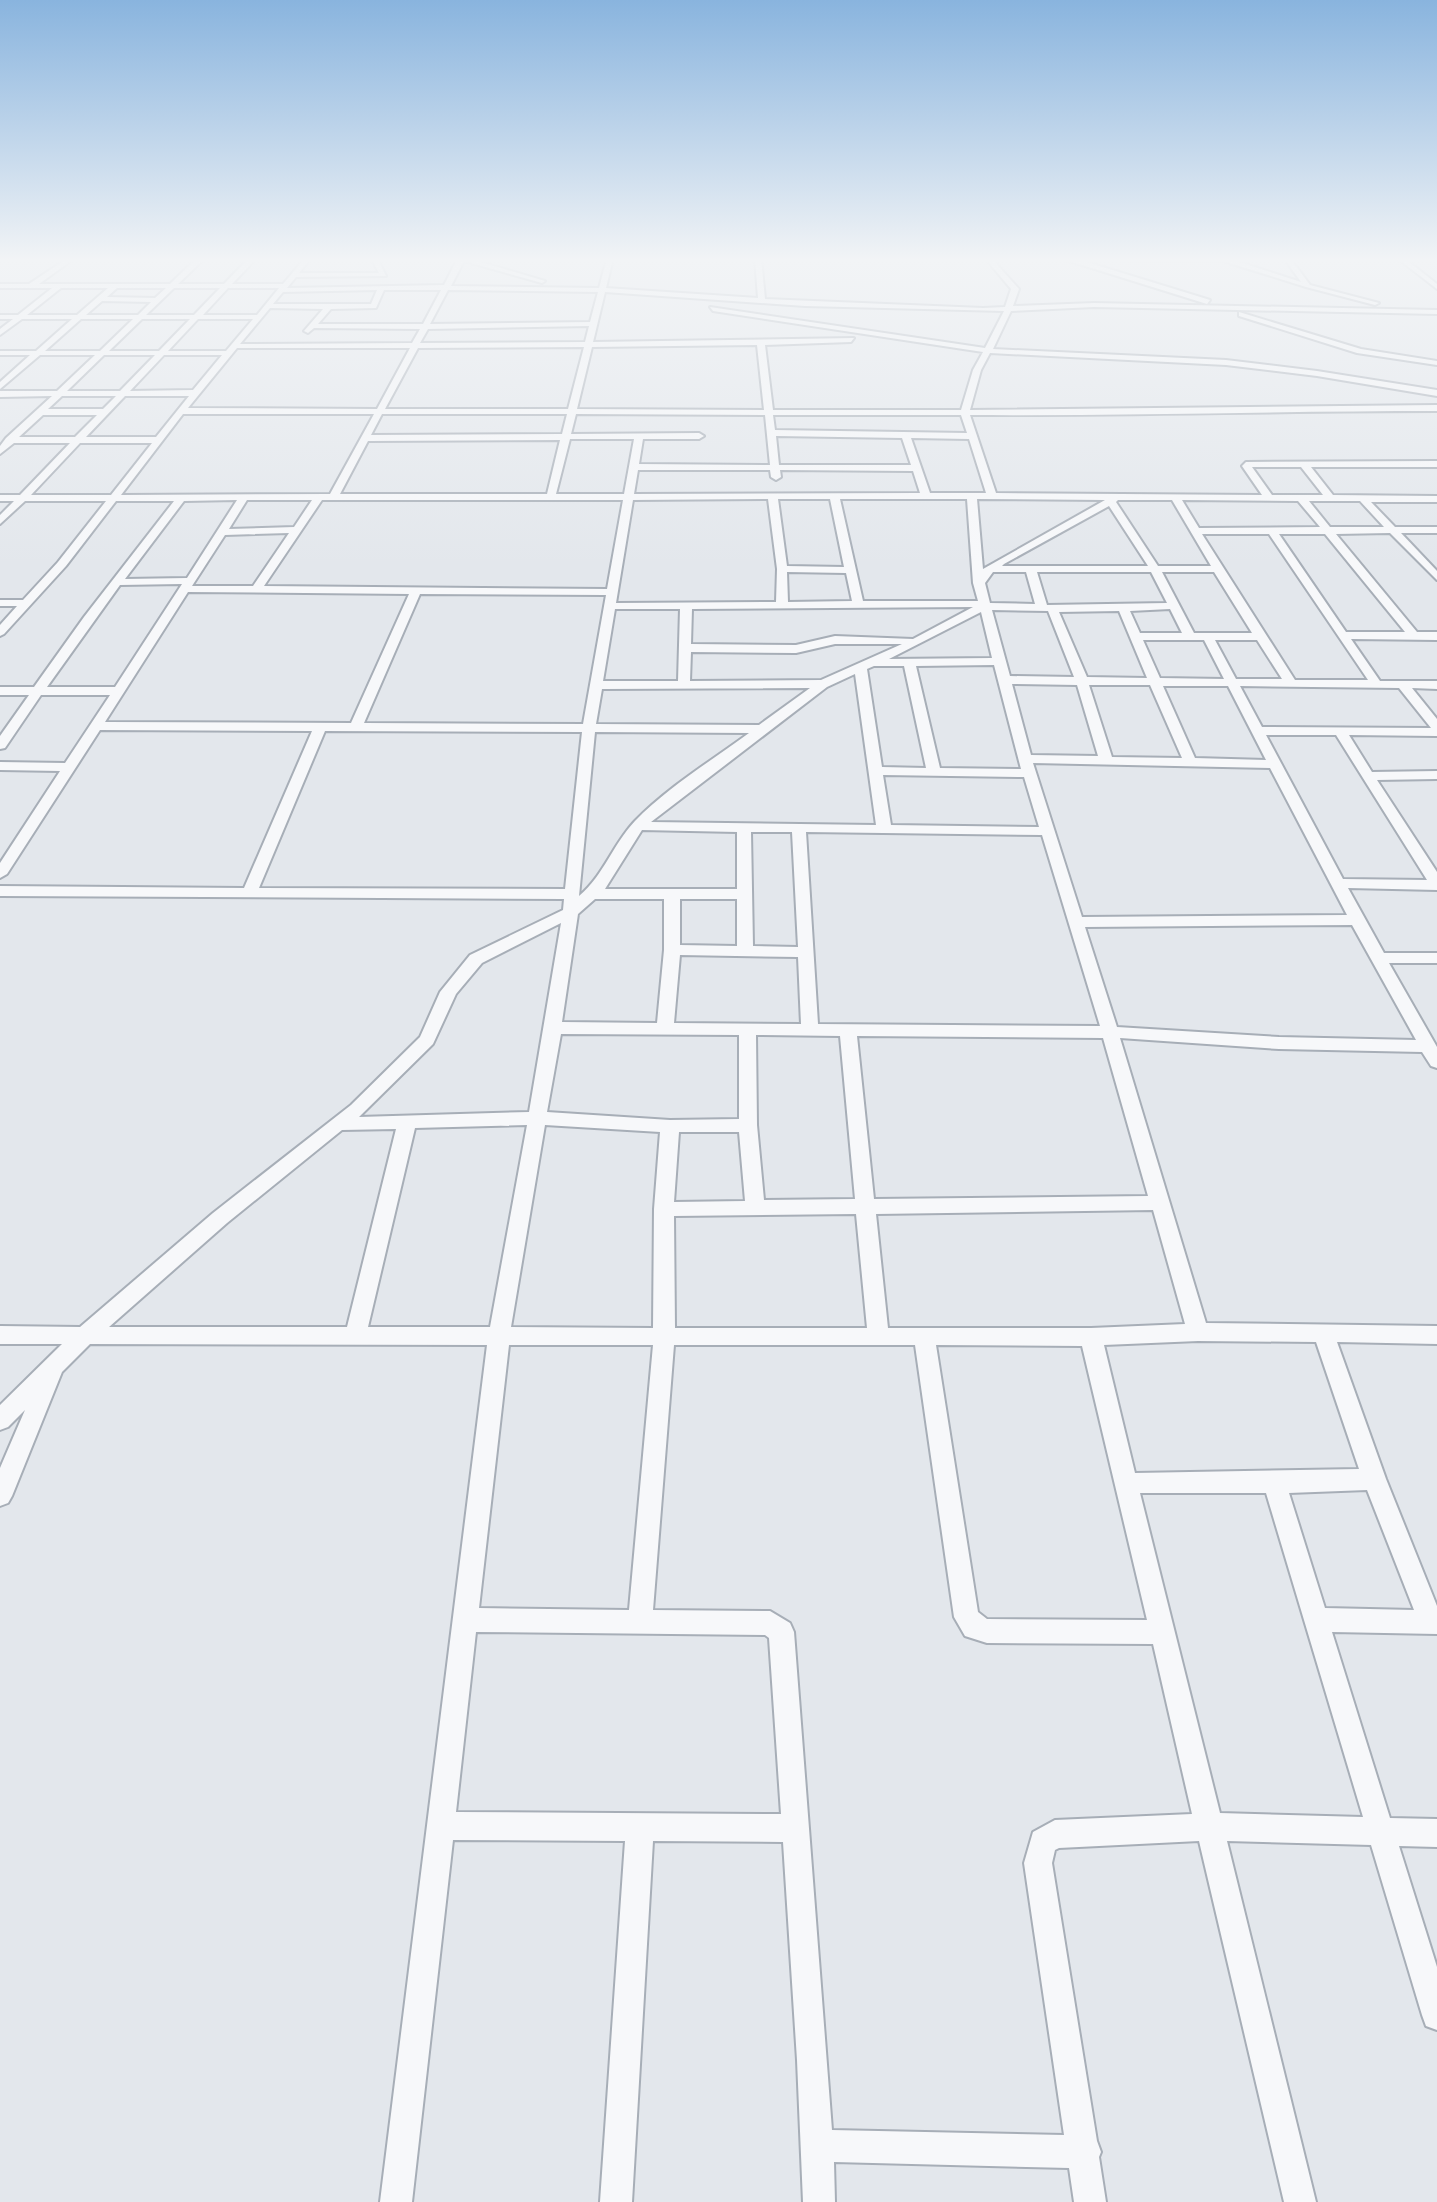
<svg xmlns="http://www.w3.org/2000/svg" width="1437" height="2202" font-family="Arial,sans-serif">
<rect width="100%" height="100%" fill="#e3e7ec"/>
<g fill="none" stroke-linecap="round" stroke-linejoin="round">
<g stroke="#a7aeb7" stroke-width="4">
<g id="minor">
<path d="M68,258h7l-36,26h131l25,-24h-112l-3,-2h219l-44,2 -23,24h51l22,-26h6l-12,15h80l-8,-15h6l9,18 -90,1 -9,11 157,-3 14,-27h9l78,23 -3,2 -78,-22 -13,25 148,2 8,-30h6l-7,30 152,10 -3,-40h6l4,41 218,9 22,-1 6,-18 -26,-31h242l74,24 -17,-24h6l20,27 69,18 -4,2 -69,-18 -83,-26 -143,-1 130,40 -3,4 -141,-44h-73l26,29 -6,17 81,-3 343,7v4l-343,-7 -83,4 -18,38 233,11 91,11 120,19v6l-120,-20 -91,-11 -236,-12 -9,17 -11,40 467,-5v6c-156,0 -311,5 -467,4l26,78 266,2 -20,-29 4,-4 191,-1v6h-126l22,28 104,1v6h-66l24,25h42v6h-36l36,38v9l-47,-47 -54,1 81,98h20v8l-86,-1 29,42h57v8l-25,-1 25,31v17l-88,-1 23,37 65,-1v8l-60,1 60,92v18l-89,-2 36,65h53v10h-48l48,84v21l-6,-2 -9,-14 -143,-3 -159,-11 86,285 231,3v18l-100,-2 49,137 51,127v28l-105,-2 58,186 47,1v28l-38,-1 38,121v63l-11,-4 -4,-11 -51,-170 -144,-4 89,361h-32l-85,-361 -140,7 -4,2 -3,13 45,278 4,11 -2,5 7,45h-32l-5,-34 -235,-6 1,40h-32l-6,-142 -14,-218 -130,-1 -21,361h-32l25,-361 -172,-1 -41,362h-32l107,-857 -397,-1 -28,28 -50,124 -4,7 -8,3v-38l25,-58 -17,17 -8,3v-25l62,-61h-62v-18l80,1 133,-114 138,-108 69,-68 20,-45 30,-37 93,-45 1,-11 -564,-3v-10l244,2 68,-157 -212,-1 -93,144 -7,4v-15l60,-92 -60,-1v-8l65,1 45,-68h-69l-36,53 -5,1v-13l29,-41h-29v-8h34l50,-70 90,-116h-58l-50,65 -62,68 -4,2v-11l17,-19h-17v-6h23l35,-38 48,-61h-81l-25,23v-9l14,-14h-14v-6h20l50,-52h-56l-14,11v-8l6,-8 46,-42 -52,1v-6h57l38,-36h-55l-40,34v-7l30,-27h-30v-4h36l36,-32h-50l-22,16v-6l13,-10h-13v-4h18l34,-27h-52v-4h29zM203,260h44l-23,24h-46zM61,288h47l-31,27h-50zM117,288h49l-11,10 -48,-1zM174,288h46l-26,27h-48zM228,288h51l-22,27h-54zM377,290l-6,14h-98l10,-12zM384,290h57l-18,34h-105l13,-15 45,-1zM448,290l150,2 -8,30 -160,2zM605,292l200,14 199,5 -19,37 -275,-41 3,4 270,41 -10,18 -12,40h-188l-8,-65 86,-3 3,-4 -261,4zM102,301l49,1 -13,13h-52zM270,308l53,1 -19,22 4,2 6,-5 106,1 -8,14 -172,1zM81,319h52l-33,32h-55zM142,319h48l-31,32h-50zM198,319h55l-27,32h-58zM589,326l-4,16 -165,1 8,-14zM757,345l7,65 -187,-1 15,-62zM584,347l-16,62h-183l33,-61zM237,348h173l-33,61 -189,-1zM104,355h51l-35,36h-53zM164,355h58l-29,35 -63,1zM62,396h54l-13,13h-55zM125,396h64l-33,41h-70zM183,414h191l-44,80 -209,1zM382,414h185l-5,20 -191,1zM576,414l189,1 5,50 -131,-1 4,-25h56l5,-3 -5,-3 -128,1zM43,415h54l-22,22h-56zM773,415h188l6,18 -192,-3zM776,436l126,2 9,27h-132zM911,438l58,1 17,54h-56zM570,439h64l-10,55h-68zM560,440l-13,54h-207l28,-53zM80,443h72l-41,52h-80zM1252,467h49l22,28h-51zM638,470h132l1,7 5,3 5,-3 -1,-7 133,1 7,22 -286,1zM768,499l9,70 -1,33 -160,1 17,-103zM778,499h52l14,68 -57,-1zM840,499h127l6,84 5,18h-115zM977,499l128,1 -122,69zM237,500l-50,78 -62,1 59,-78zM247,500h65l-18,27 -65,2zM322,500h301l-16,89 -343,-3zM1118,500h54l39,66h-53l-42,-64zM1182,500l116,1 22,26 -121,1zM1309,501h51l24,26h-54zM1109,506l39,60h-146l2,-2zM289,533l-36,53h-61l33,-51zM1202,534h67l99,146h-73zM1279,534h46l80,98h-59zM787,572l59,1 6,28 -64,1zM993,572h33l9,32 -45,-1 -5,-20zM1037,572h114l16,31 -120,2zM1162,572h52l38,61h-58zM182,584l-67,103h-68l73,-102zM188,592l221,2 -58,129 -246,-1zM420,594l186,1 -23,129 -219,-1zM973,607l-60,32 -78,-3 -39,9 -105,-1 1,-35zM615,609h65l-2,72h-75zM1170,609l12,24h-42l-10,-22zM992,610l56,1 26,66 -64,-1zM1119,611l28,67 -60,-1 -28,-65zM981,612l11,46 -103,1zM1143,640h61l20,39 -64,-1zM1215,640h42l25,39h-46zM835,644h67l-81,36 -131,1 1,-29 105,1zM994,665l27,104 -81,-1 -24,-102zM874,666h30l22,102 -44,-1 -15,-98zM855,674l21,151 -225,-3 176,-135zM1012,684l65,1 21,71 -67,-1zM1089,685h61l32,73 -70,-1zM1163,686h65l38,74 -71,-2zM1240,686l159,2 32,40 -169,-1zM810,688l-51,37 -163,-1 6,-35zM325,731l257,1 -17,157 -306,-1zM595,732l154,1c-38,28 -81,54 -114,88 -22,23 -31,54 -56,75zM1266,735h70l91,145 -84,-1zM1033,763l237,5 77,147 -265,2zM883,775l141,2 15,50 -148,-2zM642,830l95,2v57h-132zM751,832h41l6,115 -45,-1zM806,832l236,3 58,191 -282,-2zM595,899h69v51l-7,73 -95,-1 16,-108zM680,899h57v47l-57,-1zM561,923l-32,189 -170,5 74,-73 23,-50 26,-31zM1352,925l64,115 -137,-3 -162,-10 -32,-100zM680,955l118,2 3,67 -127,-1zM561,1034l178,1v84l-69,1 -123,-8zM756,1035l84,1 15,163 -91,1 -7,-75zM857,1036l246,2 45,158 -274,3zM527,1125l-37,202h-122l47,-199zM545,1125l115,7 -6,77 -1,119 -142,-1zM396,1129l-49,198h-238l118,-104 115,-93zM679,1132h60l6,69 -71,1zM1153,1210l32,114 -94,4h-203l-12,-114zM856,1214l11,114h-192l-1,-112zM1198,1341l118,1 43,127 -224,4 -31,-128zM509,1345h144l-24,265 -150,-2zM674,1345h241l39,272 11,19 22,7 166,1 39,170 -137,6 -22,12 -9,31 40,272 -232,-5 -38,-498 -4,-9 -20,-12 -117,-1zM936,1345l146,1 65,274 -160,-1 -9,-7zM1367,1490l47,120 -89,-2 -36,-115zM1140,1493h126l97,324 -143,-4zM476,1632l289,3 4,3 12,176 -325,-2z"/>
<path d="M1397,258h7l33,26v5z"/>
<path d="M1239,312l122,37 76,12v4l-80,-12 -118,-37z"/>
</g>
</g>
<use href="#minor" fill="#f7f8fa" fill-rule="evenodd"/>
</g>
<linearGradient id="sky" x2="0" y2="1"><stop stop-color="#89b4de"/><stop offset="0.46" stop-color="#f2f4f6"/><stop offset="1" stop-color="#f2f4f6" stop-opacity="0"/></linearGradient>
<rect width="1437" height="566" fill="url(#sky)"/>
</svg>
